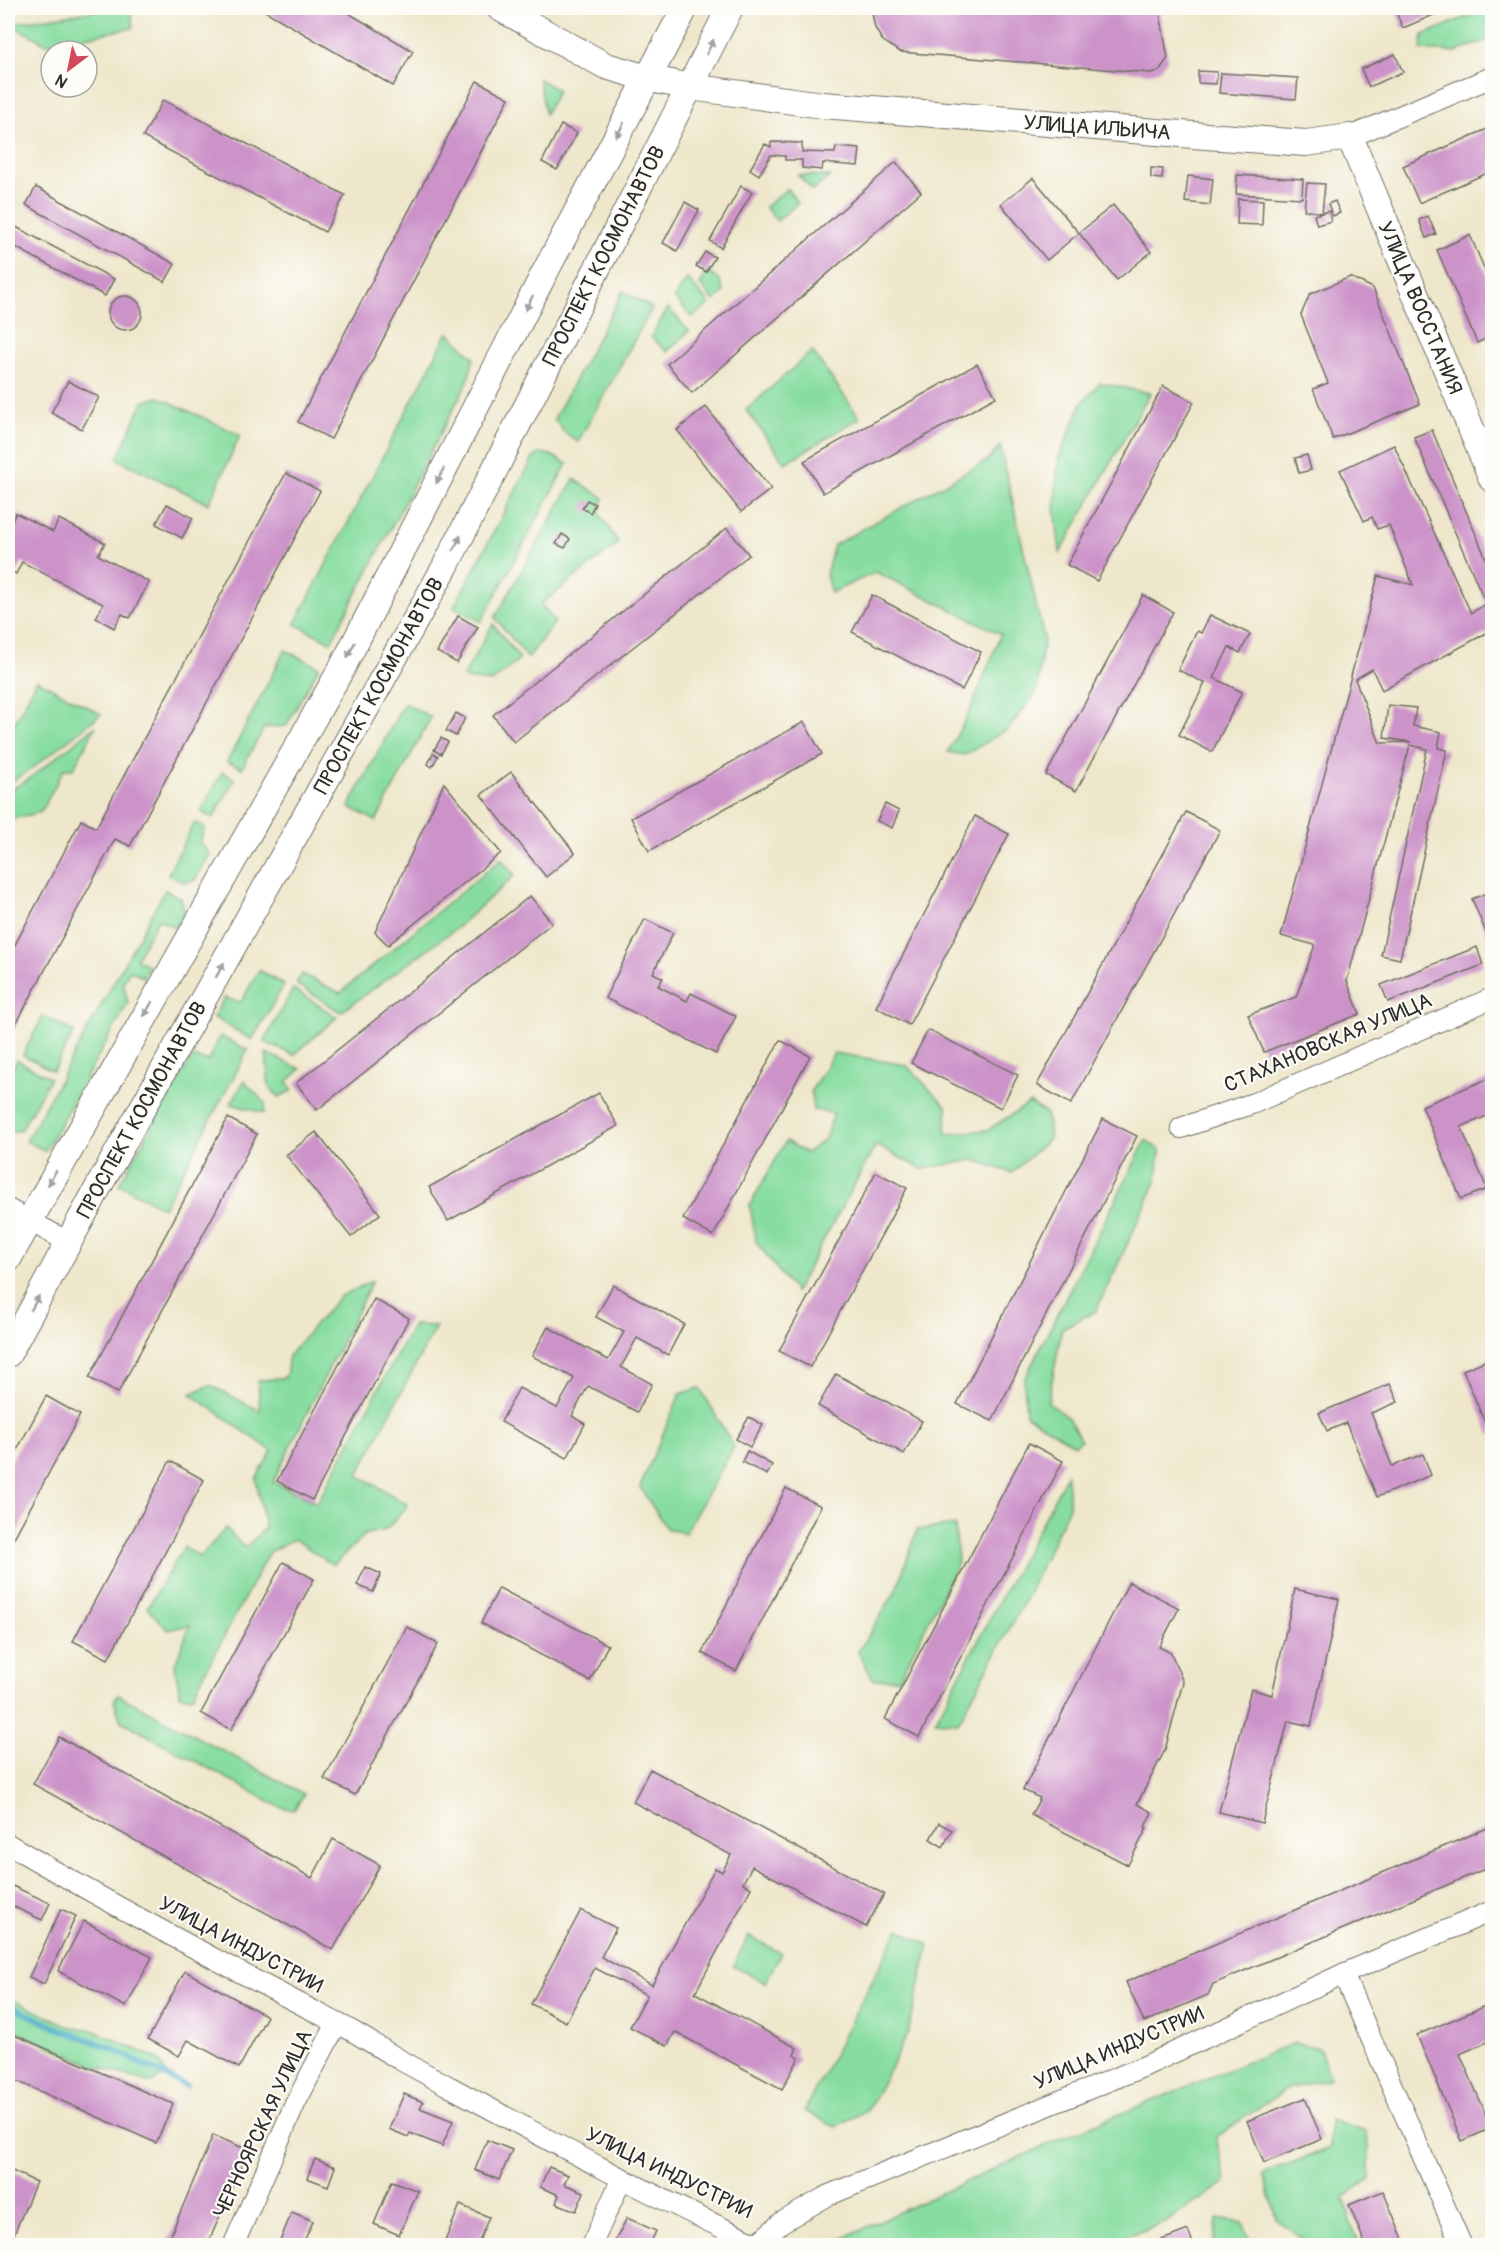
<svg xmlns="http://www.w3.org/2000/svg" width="1500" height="2253" font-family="Pangolin,sans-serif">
<rect width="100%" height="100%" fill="#fdfcf7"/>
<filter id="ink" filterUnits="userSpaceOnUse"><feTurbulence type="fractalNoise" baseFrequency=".0167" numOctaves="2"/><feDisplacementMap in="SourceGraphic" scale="12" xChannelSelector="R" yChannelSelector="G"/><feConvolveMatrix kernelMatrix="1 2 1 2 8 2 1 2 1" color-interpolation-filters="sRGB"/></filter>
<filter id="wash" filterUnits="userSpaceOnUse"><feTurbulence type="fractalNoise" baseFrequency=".008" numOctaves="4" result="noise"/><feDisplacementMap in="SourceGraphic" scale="24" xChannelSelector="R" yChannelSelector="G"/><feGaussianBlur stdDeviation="1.35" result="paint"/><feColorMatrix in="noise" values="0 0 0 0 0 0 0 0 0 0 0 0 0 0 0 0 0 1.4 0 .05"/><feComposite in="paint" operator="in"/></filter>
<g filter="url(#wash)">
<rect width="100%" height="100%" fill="#eee7cb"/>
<g fill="#87dda0" stroke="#598466" stroke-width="1.5">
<path d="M115,8h16l2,20 -86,16 -36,-19 4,42 -7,1v-44z"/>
<path d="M1488,8h4v30l-36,14 -35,-2 2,-15z"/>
<path d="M539,79l19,11 -13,24z"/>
<path d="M798,175l32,1 -17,15z"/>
<path d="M787,189l11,14 -21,18 -12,-14z"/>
<path d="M707,272l12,7 5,13 -10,9 -14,-16z"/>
<path d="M687,279l23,25 -18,13 -18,-19z"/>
<path d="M623,291l29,17 -74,134 -15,-11 -9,-12z"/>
<path d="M668,308l21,23 -22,21 -16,-15z"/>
<path d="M448,332l26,26 -7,25 -136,259 -36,-18z"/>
<path d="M812,351l48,67 -75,45 -39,-53z"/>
<path d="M1100,383l50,10 -90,160 -5,-47 3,-46 24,-57z"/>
<path d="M159,397l81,38 -31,69 -92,-45 26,-57z"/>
<path d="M1000,446l44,193 -8,55 -28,35 -43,26 -17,-3 23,-43 30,-75 -125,-62 -45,21 -5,-18 8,-30 154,-85z"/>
<path d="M541,453l10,2 16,9 -86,158 -27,-15 79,-149z"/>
<path d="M574,479l30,19 -5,15 20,30 -78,61 14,18 -27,36 -33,-40z"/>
<path d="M493,624l27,35 -28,23 -26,-3 -3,-2z"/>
<path d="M285,650l34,17 -33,59 -22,2 -22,40 -15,-6z"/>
<path d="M37,680l64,34 -71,56 -22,14v-49z"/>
<path d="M404,703l27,14 -55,104 -27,-14z"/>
<path d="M96,726l-23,43h-9l-23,43 -33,8v-29l18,-10z"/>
<path d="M222,772l13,7 -22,39 -12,-6z"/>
<path d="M194,823l11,5 -5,14 10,12 -15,26 -12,2 -15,-8z"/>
<path d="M501,859l14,16 -57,52 -117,85 -45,-28 6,-10 38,19z"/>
<path d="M165,890l16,8 3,13 -9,17 -17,-9 -22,40 13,7 -6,11 -13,-7 -7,12 5,21 -83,148 -19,-10z"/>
<path d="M259,970l25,15 -32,55 -39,-23 11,-19 17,4z"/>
<path d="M293,989l44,28 -43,38 -30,-13z"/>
<path d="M43,1016l31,16 -21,39 -30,-16z"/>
<path d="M220,1036l28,14 -85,158 -44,-24 73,-127 16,4z"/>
<path d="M266,1053l35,16 -14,13 6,8 -14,7 -10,-10z"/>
<path d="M834,1053l72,12 41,42 -1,27 42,-4 42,-27 16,10 4,25 -38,35 -38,-13 -52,9 -46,-24 -81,147 -39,-50 -6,-37 36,-64 20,12 19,-14 9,-26 -21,-3 -2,-19z"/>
<path d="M17,1060l33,18 -29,52 -13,3v-55z"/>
<path d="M244,1081l21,22 -1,10 -33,-9z"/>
<path d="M1146,1140l14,10 -3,30 -61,131 -34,17 -14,74 20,16 13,22 -6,5 -49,-30 -2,-35z"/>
<path d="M372,1281l-99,201 44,21 96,-178 23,1 -78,149 50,30 -22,25 -20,4 -33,31 -39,-26 -25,13 -77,145 -12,-2 -5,-30 15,-40 -22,5 -21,-22 37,-61 16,10 26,-29 19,20 20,-20 -9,-49 16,-28 -81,-57 19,-9 50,26 -2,-30 28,-4 3,-22 50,-58z"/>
<path d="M700,1388l34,59 -49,86 -18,-4 -27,-42 40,-93z"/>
<path d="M1067,1475l2,32 -43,91 -68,125 -23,-2z"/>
<path d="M955,1525l3,37 -58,116 -26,2 -16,-28 39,-63 20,-59z"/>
<path d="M118,1695l186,99 -10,16 -14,-3 -159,-86 -7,-20z"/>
<path d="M899,1929l30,16 -21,89 -40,76 -33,17 -31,-16z"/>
<path d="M749,1936l32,17 -16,30 -32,-17z"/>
<path d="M8,1998l65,30 17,1 68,30 9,15 -16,9 -56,-17 -87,-38z"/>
<path d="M1294,2043l25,5 12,30 -44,11 -71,48 10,45 -61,41 -53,18 -7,4 -276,-1 242,-110z"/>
<path d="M1330,2120l37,12 3,47 -26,18 7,27 9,21h-48l-34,-24 -15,-47 67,-26z"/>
<path d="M1217,2219l26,4 9,22h-38z"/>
</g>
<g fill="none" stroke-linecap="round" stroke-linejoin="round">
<path stroke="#44aac4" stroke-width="6" d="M8,2005l49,23 54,20 75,38"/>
</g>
<g id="blocks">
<g fill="#cc93c9">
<path d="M260,8h80l73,43 -20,35z"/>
<path d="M871,8h288l9,50 -9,13 -8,2 -251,-21 -18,-12 -7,-12z"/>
<path d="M1394,8h56l-47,20z"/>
<path d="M1395,54l8,18 -34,15 -8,-18z"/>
<path d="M1198,71l19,1 -1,12 -18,-1z"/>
<path d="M1221,73l77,5 -2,21 -77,-6z"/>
<path d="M477,81l32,17 -178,341 -33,-17z"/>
<path d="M163,100l182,95 -20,37 -182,-95z"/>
<path d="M561,125l16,8 -20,37 -15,-8z"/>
<path d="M1492,127v44l-73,32 -16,-37z"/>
<path d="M771,142l31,1v9l33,1 1,-6 24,2 -2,17 -35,-3 -1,7 -20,-2v-8h-17v-4l-14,-1 -12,20 -9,-6 15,-25 6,3z"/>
<path d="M896,162l25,30 -229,201 -25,-29z"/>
<path d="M1151,168l12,1 -1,10 -11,-1z"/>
<path d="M1237,175l66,4 -1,19 -66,-4z"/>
<path d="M1188,176l25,3 -3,26 -25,-3z"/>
<path d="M1033,178l46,55 -32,27 -46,-56z"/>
<path d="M1307,183l18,1 -3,29 -18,-3z"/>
<path d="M741,186l11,6 -31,56 -11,-7z"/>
<path d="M36,187l139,77 -10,18 -139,-77z"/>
<path d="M1238,199l25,1 -1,25 -25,-1z"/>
<path d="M1335,201l5,12 -7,3 -5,-12z"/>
<path d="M685,202l14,8 -22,41 -14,-8z"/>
<path d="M1113,205l38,47 -34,28 -38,-47z"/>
<path d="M1329,211l2,10 -14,4 -3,-10z"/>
<path d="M1428,216l8,18 -10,4 -7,-18z"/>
<path d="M16,227l98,52 -9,17 -97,-53z"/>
<path d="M1470,235l22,52v49l-15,7 -40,-93z"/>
<path d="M705,252l10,5 -9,15 -10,-6z"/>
<path d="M1350,277l23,11 47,116 -87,35 -20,-50 15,-6 -27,-68 9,-21z"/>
<circle cx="125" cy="313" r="17"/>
<path d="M977,364l19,33 -173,96 -19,-32z"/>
<path d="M68,381l31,16 -17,32 -31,-16z"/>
<path d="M1163,386l31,16 -97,179 -30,-16z"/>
<path d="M706,407l65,82 -30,23 -64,-82z"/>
<path d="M1432,430l60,143v57l-110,60 -10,-21 -17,10 25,64 31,-1 -27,-4 4,-33 28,3 -3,18 28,6 -3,16 9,2 -47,209 -19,-4 46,-206 -17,-4 -63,236 13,33 -96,38 -16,-37 48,-18 19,-52 -34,-9 97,-360 35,9 -24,-60 -12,4 -5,-12 -8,4 -24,-51 54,-25 77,168 15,-9 -72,-167z"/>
<path d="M1307,455l4,15 -12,3 -4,-15z"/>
<path d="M286,473l34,18 -190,355 -15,-7 -100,187 -7,-4v-64l73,-138 15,8z"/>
<path d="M587,500l8,4 -5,9 -8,-5z"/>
<path d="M167,504l26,14 -11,20 -26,-14z"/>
<path d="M16,513l37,19 6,-13 46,24 -7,12 51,27 -19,36 -8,-4 -8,14 -18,-10 7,-14 -81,-42 -6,12 -8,-4v-26l4,-8 -4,-2v-5z"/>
<path d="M727,528l22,27 -235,187 -21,-27z"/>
<path d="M562,534l8,5 -5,9 -9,-4z"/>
<path d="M872,595l109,57 -19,38 -110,-58z"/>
<path d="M1143,595l30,17 -97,179 -30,-16z"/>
<path d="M1210,615l40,19 -10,19 -11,-6 -15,31 28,14 -30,60 -33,-17 26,-52 -27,-13 19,-39 4,2z"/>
<path d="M458,616l20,11 -21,36 -20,-11z"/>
<path d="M456,713l9,5 -9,18 -10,-5z"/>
<path d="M804,722l18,32 -173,97 -18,-33z"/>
<path d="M441,738l7,4 -7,12 -7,-4z"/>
<path d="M433,753l5,3 -6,11 -4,-3z"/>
<path d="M511,772l64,81 -29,24 -65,-82z"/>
<path d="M444,783l57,70 -113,92 -13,-13z"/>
<path d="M885,804l14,7 -7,17 -15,-7z"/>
<path d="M1186,812l34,18 -149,274 -34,-19z"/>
<path d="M975,816l34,18 -100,191 -33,-18z"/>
<path d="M1492,891v50l-2,1 -18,-43z"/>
<path d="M530,896l22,27 -235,187 -21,-27z"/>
<path d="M645,919l28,14 -20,40 10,5 -5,8 29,15 4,-8 45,23 -20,38 -111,-56z"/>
<path d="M1477,947l6,18 -95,37 -7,-17z"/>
<path d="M928,1030l90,45 -17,33 -90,-45z"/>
<path d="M780,1040l30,16 -97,180 -30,-17z"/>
<path d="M1492,1077v37l-31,13 26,62 -26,10 -39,-93z"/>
<path d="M599,1093l19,33 -170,95 -19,-34z"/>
<path d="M228,1118l29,16 -139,259 -29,-15z"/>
<path d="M1103,1119l34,17 -145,285 -35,-17z"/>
<path d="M316,1132l64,82 -29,23 -65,-82z"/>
<path d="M876,1172l31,16 -97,179 -31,-16z"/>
<path d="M613,1285l71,39 -16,31 -31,-17 -16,29 31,17 -15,28 -49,-26 -16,30 13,8 -18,34 -66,-36 18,-34 38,20 17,-30 -42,-22 16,-29 60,33 16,-28 -28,-15z"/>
<path d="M374,1299l35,19 -97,182 -35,-19z"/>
<path d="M1492,1358v76l-2,1 -27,-65z"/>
<path d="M836,1374l86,47 -18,33 -86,-48z"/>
<path d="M1390,1384l8,18 -27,11 21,53 31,-12 8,21 -54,22 -31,-74 -19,8 -8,-18z"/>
<path d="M46,1396l34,19 -72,134v-82z"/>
<path d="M749,1417l14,8 -13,22 -14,-8z"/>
<path d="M1029,1443l34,18 -144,276 -34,-18z"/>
<path d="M747,1451l25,14 -5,10 -25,-13z"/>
<path d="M170,1461l34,19 -96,179 -35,-18z"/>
<path d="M786,1488l35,18 -85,165 -34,-18z"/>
<path d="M283,1562l31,17 -83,151 -30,-17z"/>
<path d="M365,1567l16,7 -8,18 -16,-7z"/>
<path d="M1129,1582l50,26 -20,39 12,6 12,29 -18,68 -28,54 15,8 -7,15 2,1 -19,37 -97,-50 9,-17 -17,-8z"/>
<path d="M499,1588l109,57 -18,36 -109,-58z"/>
<path d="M1295,1589l44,10 -28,127 -23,-5 -26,102 -43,-11 32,-123 21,6z"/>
<path d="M407,1627l31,17 -83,151 -31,-16z"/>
<path d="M59,1737l253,141 21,-39 47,26 -47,85 -300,-166z"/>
<path d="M650,1769l234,125 -18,33 -114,-61 -9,17 8,5 -56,105 102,55 -3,7 5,3 -17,31 -107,-57 -8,14 -37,-19 17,-32 -52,-27 -29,54 -35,-18 50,-94 35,18 -15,29 51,28 63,-117 7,4 9,-17 -98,-53z"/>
<path d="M939,1823l13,7 -9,17 -13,-8z"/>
<path d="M1492,1826v40l-279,118 -5,11 -64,27 -18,-40z"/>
<path d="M8,1884l42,19 -8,17 -34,-16z"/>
<path d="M61,1909l15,7 -32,68 -15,-7z"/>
<path d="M84,1921l68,36 -26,50 -68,-36z"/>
<path d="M185,1971l82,45 -28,52 -51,-28 -9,16 -31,-17z"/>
<path d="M1492,2003v37l-32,14 32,74 -30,13 -45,-106z"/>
<path d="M8,2032l165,72 -17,39 -148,-66z"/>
<path d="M404,2094l19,8 -3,6 33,13 -11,25 -32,-13 -2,4 -19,-8z"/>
<path d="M1305,2098l17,41 -58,24 -17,-42z"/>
<path d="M213,2135l35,15 -41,96h-41z"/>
<path d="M487,2140l25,10 -13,30 -24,-10z"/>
<path d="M315,2159l20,8 -7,19 -21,-8z"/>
<path d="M549,2167l19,8 -4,9 20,8 -8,19 -20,-8 3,-8 -19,-8z"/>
<path d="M8,2169l28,13 -27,64h-1z"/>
<path d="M392,2181l26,10 -19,44 -25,-11z"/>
<path d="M1383,2191l23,55h-40l-17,-41z"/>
<path d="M460,2205l29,12 -12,29h-34z"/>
<path d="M292,2212l21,9 -11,25h-12l-10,-5z"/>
<path d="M627,2218l29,13 -7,15h-25l-9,-5z"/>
<path d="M1188,2230l6,16h-45v-1z"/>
</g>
</g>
</g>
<g filter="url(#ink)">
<use href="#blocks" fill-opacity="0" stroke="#6f6d63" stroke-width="1.5"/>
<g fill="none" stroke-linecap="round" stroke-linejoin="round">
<g stroke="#6f6d63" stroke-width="22">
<g id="minor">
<path d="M1350,137l142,-60"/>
<path d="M1181,1128l73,-25 238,-105"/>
<path d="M8,1209l60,33"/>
<path d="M8,1844c107,63 217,121 327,178 23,11 44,26 67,39 117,63 234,128 355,183l25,-22 47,-27 316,-129 198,-92 149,-63"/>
<path d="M1343,1974l119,272"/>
<path d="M233,2246l62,-142 42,-81"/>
<path d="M591,2246l31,-68"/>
</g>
</g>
<g stroke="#6f6d63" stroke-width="28">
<g id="major">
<path d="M500,8l106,58 41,12 43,9 133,18 383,31 100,7 44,-6 142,342"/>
<path d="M8,1259l335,-593 202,-394 140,-264"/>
<path d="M8,1354l92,-170 345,-617 285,-559"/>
</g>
</g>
<use href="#minor" stroke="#fff" stroke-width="20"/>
<use href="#major" stroke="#fff" stroke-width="26"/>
</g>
<defs><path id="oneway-solid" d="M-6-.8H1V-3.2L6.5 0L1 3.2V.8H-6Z" transform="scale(1.5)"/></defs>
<g fill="#a0a0a0">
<use href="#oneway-solid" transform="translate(710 47) rotate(-63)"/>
<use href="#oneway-solid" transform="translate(620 130) rotate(118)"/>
<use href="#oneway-solid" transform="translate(529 303) rotate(117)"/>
<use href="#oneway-solid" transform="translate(440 476) rotate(117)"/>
<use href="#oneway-solid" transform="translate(457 543) rotate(-63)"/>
<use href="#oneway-solid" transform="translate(351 650) rotate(117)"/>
<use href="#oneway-solid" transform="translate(220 970) rotate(-61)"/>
<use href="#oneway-solid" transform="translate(148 1009) rotate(120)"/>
<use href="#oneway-solid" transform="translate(52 1178) rotate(119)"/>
<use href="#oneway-solid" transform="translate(35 1303) rotate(-61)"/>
</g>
</g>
<g text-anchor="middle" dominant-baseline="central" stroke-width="4.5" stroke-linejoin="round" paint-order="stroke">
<g font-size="21" fill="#2b2b2b" stroke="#fdfcf7">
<text transform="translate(1097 128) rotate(4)">УЛИЦА ИЛЬИЧА</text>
<text transform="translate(604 256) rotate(-63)">ПРОСПЕКТ КОСМОНАВТОВ</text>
<text transform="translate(1420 308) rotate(67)">УЛИЦА ВОССТАНИЯ</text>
<text transform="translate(379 686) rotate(-61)">ПРОСПЕКТ КОСМОНАВТОВ</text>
<text transform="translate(1328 1043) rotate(-23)">СТАХАНОВСКАЯ УЛИЦА</text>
<text transform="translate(142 1110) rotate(-61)">ПРОСПЕКТ КОСМОНАВТОВ</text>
<text transform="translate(241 1945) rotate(28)">УЛИЦА ИНДУСТРИИ</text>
<text transform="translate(1119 2048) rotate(-23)">УЛИЦА ИНДУСТРИИ</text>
<text transform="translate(263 2124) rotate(-65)">ЧЕРНОЯРСКАЯ УЛИЦА</text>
<text transform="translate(669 2173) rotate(26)">УЛИЦА ИНДУСТРИИ</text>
</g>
</g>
<rect width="1500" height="2253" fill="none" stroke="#fdfcf7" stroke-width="30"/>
<g transform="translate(69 69) rotate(212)"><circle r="28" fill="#fdfcf7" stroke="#a9a8a5" stroke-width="1.5"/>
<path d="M0-4.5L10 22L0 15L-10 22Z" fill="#d1495b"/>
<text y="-9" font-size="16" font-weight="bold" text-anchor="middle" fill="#2b2b2b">N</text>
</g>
</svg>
